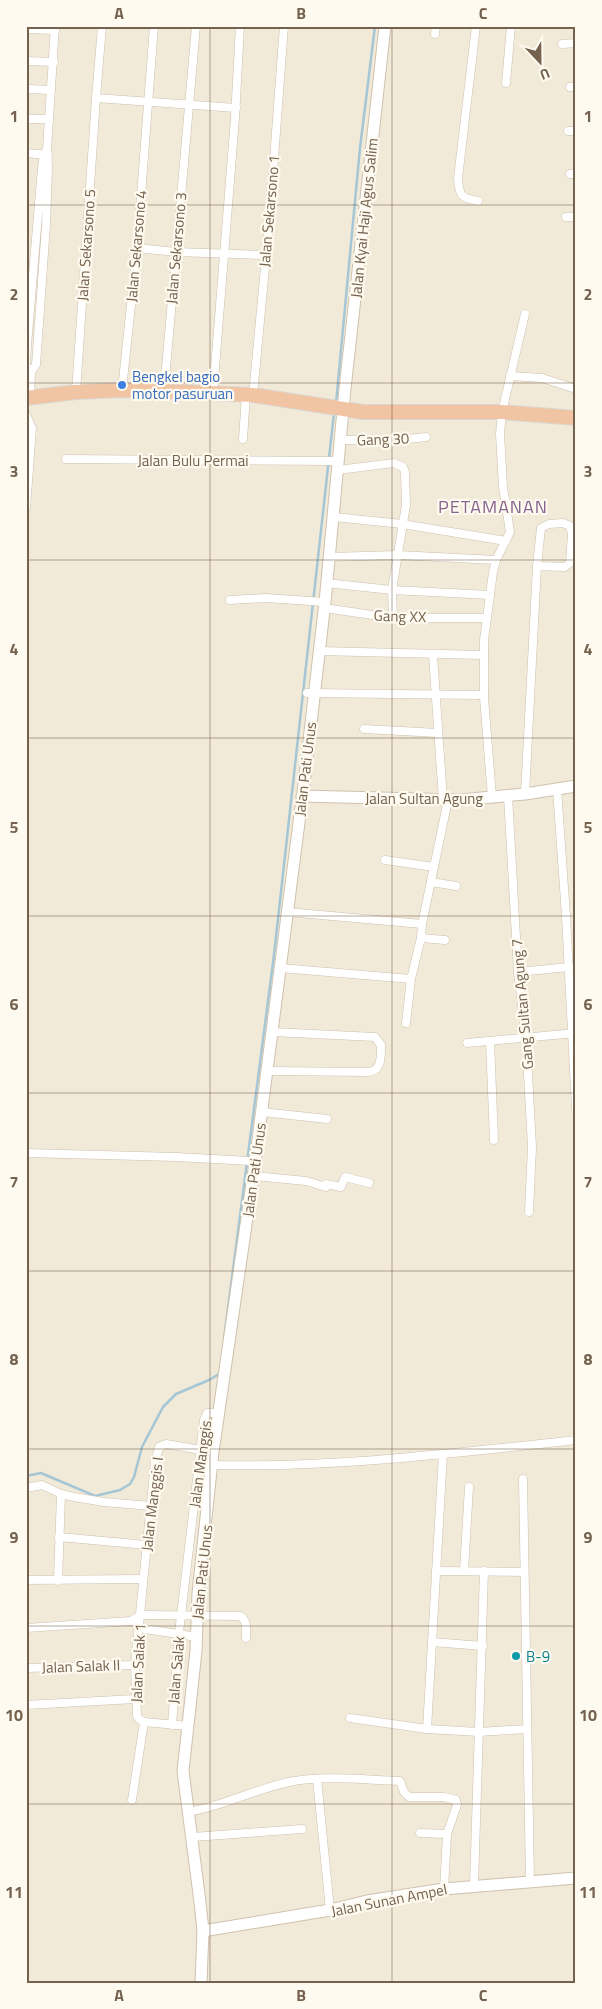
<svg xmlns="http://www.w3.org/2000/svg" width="602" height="2009" font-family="'Titillium Web',sans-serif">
<rect width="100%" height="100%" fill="#fbf7e9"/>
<rect fill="#f2ead8" x="26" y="26" width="550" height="1957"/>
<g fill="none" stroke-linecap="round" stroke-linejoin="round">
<g stroke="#a5c6d5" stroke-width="2.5">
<path d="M336,403l24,-255 15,-122"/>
<path d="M224,1339l50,-384 60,-542"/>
<path d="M26,1476l15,-3 54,23 25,-6 10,-6 4,-7 8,-30 21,-40 13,-13 33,-14 10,-6 1,-3"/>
</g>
<g stroke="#cdc0af" stroke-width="9">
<g id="street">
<path d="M102,26l-6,72 140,10"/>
<path d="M476,26l-18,152c1,18 3,20 20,23"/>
<path d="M26,29l29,1"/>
<path d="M435,34l1,-8"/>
<path d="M562,44l14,-1"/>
<path d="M26,61l28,1"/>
<path d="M506,83l5,-57"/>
<path d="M570,87h6"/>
<path d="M26,89l25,1"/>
<path d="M26,119h23"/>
<path d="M568,131h8"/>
<path d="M47,149l-3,5 -2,14 -15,177 -1,20 5,7 5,-7 10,-140 2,-58 -1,-18 8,-123"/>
<path d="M26,153l22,2"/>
<path d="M570,174h6"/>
<path d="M566,217h10"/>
<path d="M137,248l39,4 89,3"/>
<path d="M510,376l32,2 34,11"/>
<path d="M122,390l15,-142 17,-222"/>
<path d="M164,391l32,-365"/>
<path d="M76,392l20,-294"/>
<path d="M213,393l22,-275 5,-92"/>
<path d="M253,395l16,-170 15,-199"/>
<path d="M30,398l1,-26"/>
<path d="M26,415l6,13 -6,80"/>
<path d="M243,439l3,-44"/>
<path d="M340,440h59l27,-3"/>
<path d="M66,459l273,2"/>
<path d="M338,470l56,-7 9,4 2,5 1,33 -14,85 1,28"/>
<path d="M334,517l68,7 104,17"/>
<path d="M329,557l69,-2 98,5"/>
<path d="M326,583l66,7 98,5"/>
<path d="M230,600l36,-2 59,4"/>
<path d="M324,608l69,10h93"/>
<path d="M318,651l166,4"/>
<path d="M433,655l10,145"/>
<path d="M307,693l177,2"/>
<path d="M364,729l74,4"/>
<path d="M557,789l9,127 10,193"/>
<path d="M525,794l12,-228 4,-38 8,-4 14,-1 7,3 2,8 -2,29 -5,4 -28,-1"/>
<path d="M508,796l10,176 8,66 6,109 -3,65"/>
<path d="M492,797l-8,-99v-58l9,-68 3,-12 14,-28 -7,-45 -3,-53 2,-22 23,-98"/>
<path d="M385,860l49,7"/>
<path d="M431,882l25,4"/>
<path d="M287,912l135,12 26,-124"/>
<path d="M421,938l24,2"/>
<path d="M280,968l131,11 10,-41 1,-14"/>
<path d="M518,972l51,-5"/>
<path d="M406,1023l5,-44"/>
<path d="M490,1041l4,99"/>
<path d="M467,1043l109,-10"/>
<path d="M267,1071l101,1c14,-1 13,-15 13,-27l-6,-8 -103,-5"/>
<path d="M262,1112l65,7"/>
<path d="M26,1153l151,4 73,4 5,2"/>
<path d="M254,1176l52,5 20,6v-3l15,3 4,-10 24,6"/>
<path d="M212,1465c122,3 243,-12 364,-25"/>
<path d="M523,1479l7,403"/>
<path d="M26,1488l16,-3 19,9 13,3 30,5 47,4"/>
<path d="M59,1537l88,8"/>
<path d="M436,1571l88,1"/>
<path d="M464,1571l5,-84"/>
<path d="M26,1580l117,-1"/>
<path d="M58,1581l3,-87"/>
<path d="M137,1626l2,2 58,9"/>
<path d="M26,1628l105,-7 10,-6 99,1c8,5 6,14 6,22"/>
<path d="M432,1642l51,4"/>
<path d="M26,1668l109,-3"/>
<path d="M26,1705l109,-6"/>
<path d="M350,1718l77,11 52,3 48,-3"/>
<path d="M172,1725l7,-92 25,-213 3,-7h12"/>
<path d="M188,1726l-44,-4 -5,-3 -2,-3 -2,-51 20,-203 4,-15 7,-3 47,8"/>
<path d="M427,1729l16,-275"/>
<path d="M317,1779l13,131"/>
<path d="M132,1800l12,-78"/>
<path d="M189,1812c35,-6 66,-23 100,-30 34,-7 76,-2 111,-1l4,11 5,5h35l12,3 1,5 -10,29 -3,55"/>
<path d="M420,1833l27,1"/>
<path d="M193,1837l109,-8"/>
<path d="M474,1885l10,-314"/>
</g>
</g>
<g stroke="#cfc1ad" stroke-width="13">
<g id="secondary">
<path d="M302,796l158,4 65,-6 51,-8"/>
<path d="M203,1931l127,-21 37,-9 77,-12 132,-11"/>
<path d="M201,1983l2,-52 -3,-29 -17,-131 13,-120 2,-58 15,-141 42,-289 49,-379 21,-182 20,-213 40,-363"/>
</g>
</g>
<g stroke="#dbd6d1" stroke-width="16">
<path id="highway" d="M26,398l50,-6 46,-2 42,1 89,4 110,17h139l74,6"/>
</g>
<use href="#street" stroke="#fff" stroke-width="8"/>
<use href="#secondary" stroke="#fff" stroke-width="11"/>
<use href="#highway" stroke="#f1c4a4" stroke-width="14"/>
</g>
<path fill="none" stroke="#74614e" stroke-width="1" stroke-opacity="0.55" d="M210,26v1957M392,26v1957M26,205h550M26,383h550M26,560h550M26,738h550M26,916h550M26,1093h550M26,1271h550M26,1449h550M26,1626h550M26,1804h550"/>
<circle fill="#3f7fe0" stroke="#fefaef" stroke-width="2" cx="122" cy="385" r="5"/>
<circle fill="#0f9aa8" stroke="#fefaef" stroke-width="2" cx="516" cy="1656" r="5"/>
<g text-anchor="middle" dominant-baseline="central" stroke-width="4.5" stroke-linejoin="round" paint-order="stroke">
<g font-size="15" fill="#74614e" stroke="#fefaef">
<text transform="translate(269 211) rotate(-85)">Jalan Sekarsono 1</text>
<text transform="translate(364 218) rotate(-84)">Jalan Kyai Haji Agus Salim</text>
<text transform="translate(86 245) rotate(-86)">Jalan Sekarsono 5</text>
<text transform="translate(136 246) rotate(-85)">Jalan Sekarsono 4</text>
<text transform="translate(176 248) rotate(-85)">Jalan Sekarsono 3</text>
<text transform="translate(383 439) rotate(-2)">Gang 30</text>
<text x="193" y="460">Jalan Bulu Permai</text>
<text transform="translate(400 616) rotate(2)">Gang XX</text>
<text transform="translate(305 769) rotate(-83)">Jalan Pati Unus</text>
<text x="424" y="798">Jalan Sultan Agung</text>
<text transform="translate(522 1004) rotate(-95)">Gang Sultan Agung 7</text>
<text transform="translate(254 1170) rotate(-82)">Jalan Pati Unus</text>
<text transform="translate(200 1464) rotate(-82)">Jalan Manggis</text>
<text transform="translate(152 1504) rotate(-83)">Jalan Manggis I</text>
<text transform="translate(202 1572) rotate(-84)">Jalan Pati Unus</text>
<text transform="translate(138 1663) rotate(-87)">Jalan Salak 1</text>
<text transform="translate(81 1666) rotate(-2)">Jalan Salak II</text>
<text transform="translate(176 1670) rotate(-85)">Jalan Salak</text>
<text transform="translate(389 1900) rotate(-11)">Jalan Sunan Ampel</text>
</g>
<g font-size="15" fill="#366cbe" stroke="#fefaef" text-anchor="start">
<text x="132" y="376">Bengkel bagio<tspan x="132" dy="17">motor pasuruan</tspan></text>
</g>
<g font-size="15" fill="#0d838f" stroke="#fefaef" text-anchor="start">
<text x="526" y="1656">B-9</text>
</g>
<g font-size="18" letter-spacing="1" fill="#88668f" stroke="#fefaef">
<text x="493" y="506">PETAMANAN</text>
</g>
</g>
<rect width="602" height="2009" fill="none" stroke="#fefaef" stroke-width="55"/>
<g transform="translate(540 62) rotate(158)" stroke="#fefaef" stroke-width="4" paint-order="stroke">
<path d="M0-4L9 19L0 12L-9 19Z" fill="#74614e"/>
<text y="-8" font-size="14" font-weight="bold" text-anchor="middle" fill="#74614e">U</text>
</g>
<rect x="28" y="28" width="546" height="1954" fill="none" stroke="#74614e" stroke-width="2"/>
<g font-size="16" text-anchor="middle" font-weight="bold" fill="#74614e">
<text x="119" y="19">A</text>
<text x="301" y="19">B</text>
<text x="483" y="19">C</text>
<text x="14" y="122">1</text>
<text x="588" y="122">1</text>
<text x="14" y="300">2</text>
<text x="588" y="300">2</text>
<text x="14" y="477">3</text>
<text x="588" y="477">3</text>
<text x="14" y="655">4</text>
<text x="588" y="655">4</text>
<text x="14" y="833">5</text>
<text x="588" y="833">5</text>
<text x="14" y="1010">6</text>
<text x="588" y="1010">6</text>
<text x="14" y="1188">7</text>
<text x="588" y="1188">7</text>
<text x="14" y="1365">8</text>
<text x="588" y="1365">8</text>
<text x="14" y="1543">9</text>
<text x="588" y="1543">9</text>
<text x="14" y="1721">10</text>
<text x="588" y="1721">10</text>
<text x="14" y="1898">11</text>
<text x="588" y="1898">11</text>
<text x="119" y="2001">A</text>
<text x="301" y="2001">B</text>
<text x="483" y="2001">C</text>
</g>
</svg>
